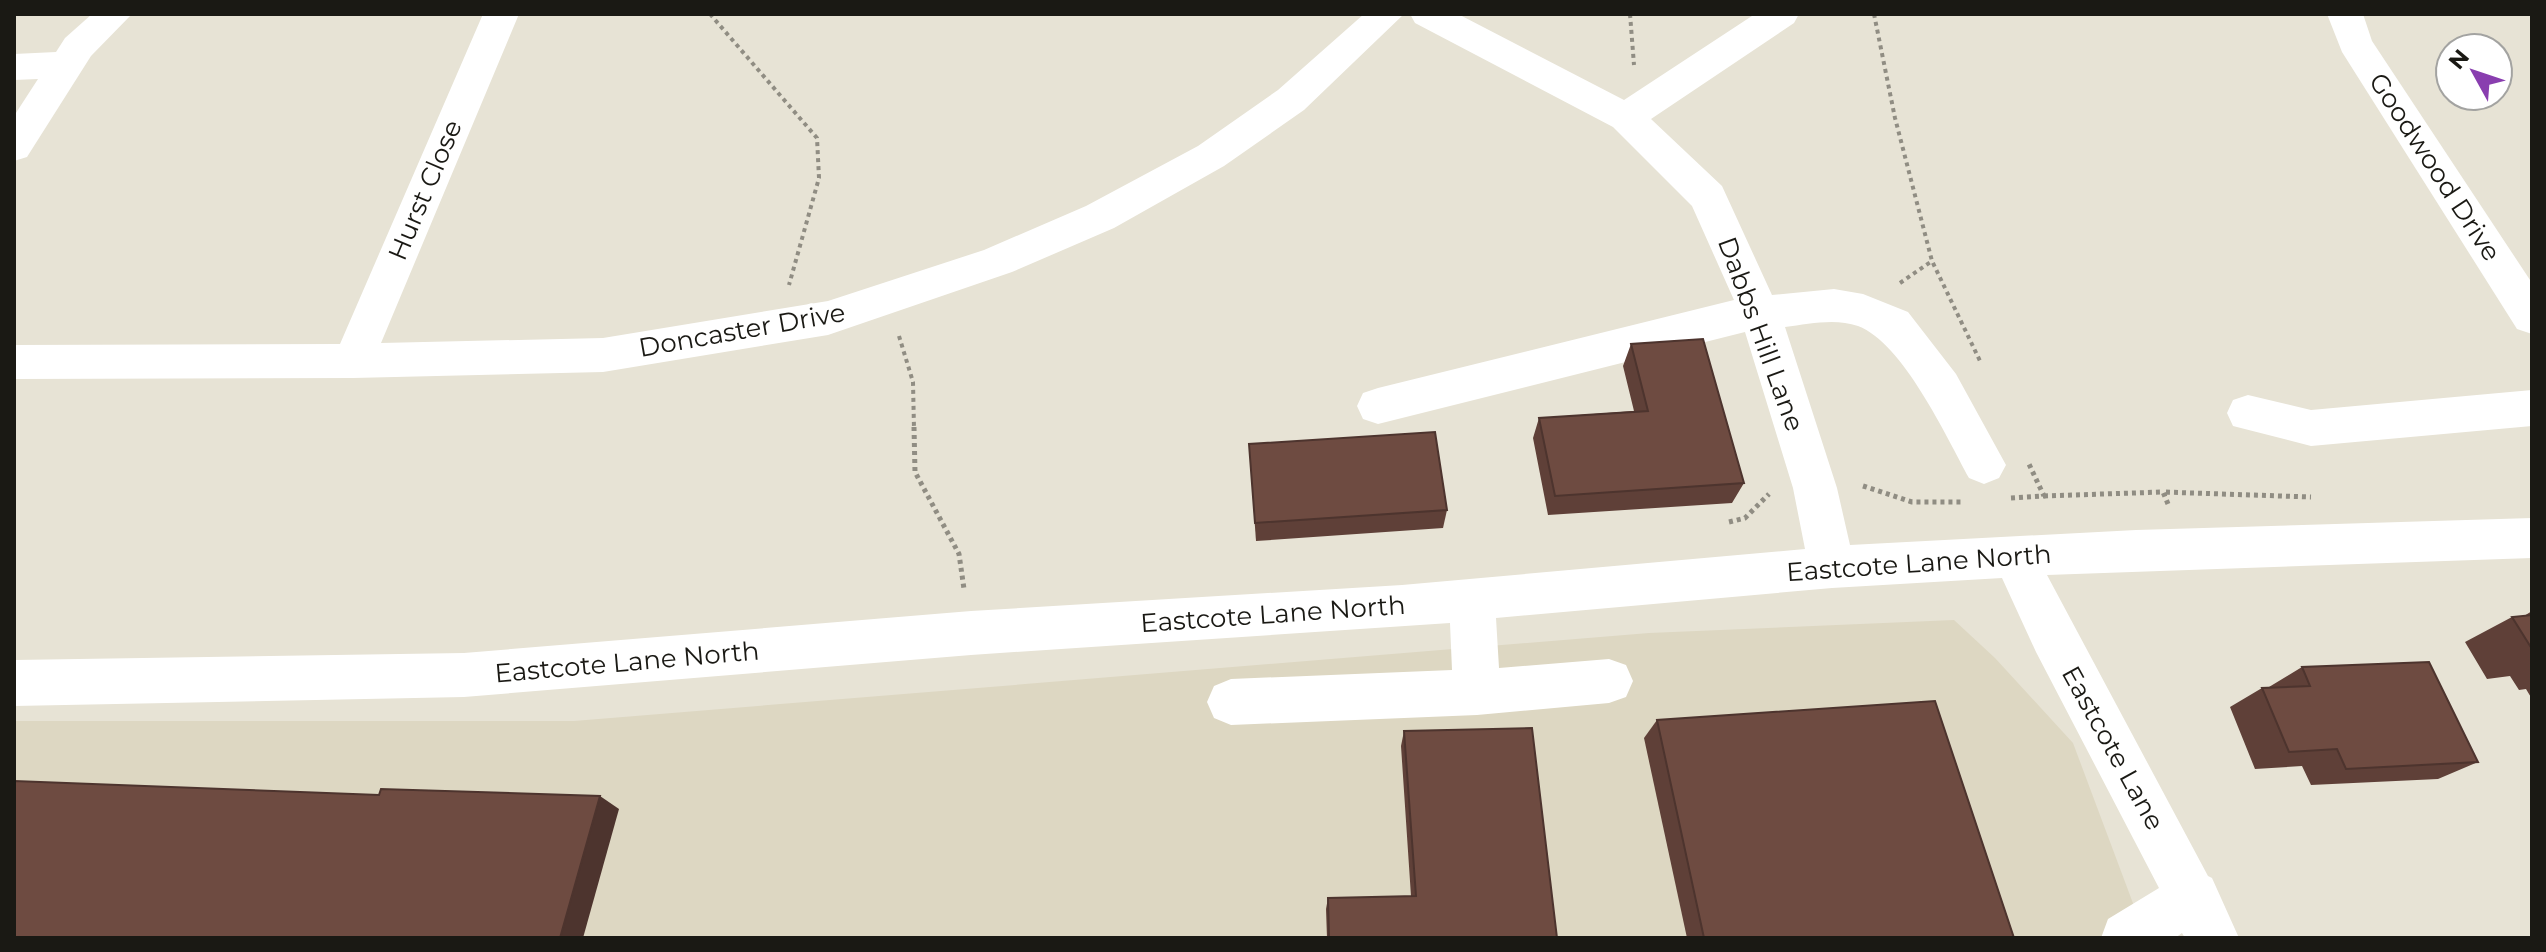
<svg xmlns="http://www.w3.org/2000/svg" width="2546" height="952" font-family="Montserrat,sans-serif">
<rect width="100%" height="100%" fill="#e7e3d5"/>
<path fill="#ddd7c2" d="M1954,620l41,38 78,85 73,195h-2132v-217h560l1075,-88z"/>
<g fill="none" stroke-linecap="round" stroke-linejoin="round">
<g stroke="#908d83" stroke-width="4" stroke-dasharray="4 4" stroke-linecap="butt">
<path d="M710,14l107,124 2,40 -30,107"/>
<path d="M1630,14l4,51"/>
<path d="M1874,14l21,104 37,143 49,102"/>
<path d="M1900,283l32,-22"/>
<path d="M899,336l14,46 1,47"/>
</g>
<g stroke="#908d83" stroke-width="5" stroke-dasharray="4 4" stroke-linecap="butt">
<path d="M914,427l1,45 44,82 5,35"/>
<path d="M1863,486l49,16h49"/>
<path d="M2044,496l119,-4"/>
<path d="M2011,498l33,-2 -16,-34"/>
<path d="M2168,504l-5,-12 148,5"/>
<path d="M1729,522l16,-4 24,-24"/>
</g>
<g fill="#fff" fill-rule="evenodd">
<path d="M92,14h40l-41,42 -64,101 -13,4v-45l24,-37 -24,1v-26l42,-2 9,-14z"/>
<path d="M483,14h36l-138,329 222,-5 225,-37 156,-51 102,-44 112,-60 80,-56 86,-76h40l-100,96 -80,56 -110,62 -102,44 -184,63 -225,37 -250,6 -339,1v-34l326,-1z"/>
<path d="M1410,14h48l166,86 131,-86h44l-5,9 -143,96 71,67 50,109 62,-6 29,5 45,18 48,62 50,91 -7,13 -15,6 -15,-6c-23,-42 -66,-135 -111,-152 -23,-8 -49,-2 -73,1l52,161 13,57 286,-15 396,-12v40l-485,17 161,301 4,2 27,60h-54l-3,-5 -7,5h-74l7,-19 51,-31 -123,-236 -34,-74 -170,10 -336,30 3,50 110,-9 17,6 7,16 -7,16 -17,6 -132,12 -246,10 -17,-7 -7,-16 7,-16 17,-7 221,-9 -2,-47 -479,32 -507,42 -450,9v-46l450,-7 507,-42 431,-26 403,-36 -12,-61 -48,-156 -367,92 -15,-5 -6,-13 6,-13 15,-5 356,-88 -42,-94 -79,-79 -198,-104z"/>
<path d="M2327,14h36l9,27 160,242v51l-15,-5 -175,-277z"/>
<path d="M2532,390v36l-221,20 -78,-20 -6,-13 6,-13 15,-5 63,15z"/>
</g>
</g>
<g fill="#5f4038">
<path d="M1631,344l113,139 -12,20 -184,12 -15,-77 6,-20 95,-7 -11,-45z"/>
<path d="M1249,444l198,66 -4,18 -187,13z"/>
<path d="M2532,611v88l-6,-10 -7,1 -9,-14 -23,3 -22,-37 47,-25 12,-1z"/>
<path d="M2302,667l176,95 -40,17 -127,6 -9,-19 -47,3 -25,-62 32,-19h7v-1z"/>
<path d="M1657,720l357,218h-327l-43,-200z"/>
<path d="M1404,731l153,207h33h-263l-1,-29 2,-11 83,-2 -10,-150z"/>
</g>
<path fill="#4d342e" d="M600,796l19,13 -36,129h-23z"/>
<g fill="#6e4b41" stroke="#4d342e" stroke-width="2">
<path d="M1703,339l41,144 -189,13 -16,-78 109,-7 -17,-67z"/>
<path d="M1435,432l12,78 -192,13 -6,-79z"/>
<path d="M2532,615v34l-20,-32z"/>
<path d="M2429,662l49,100 -132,7 -9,-20 -48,3 -27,-64 48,-2 -8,-19z"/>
<path d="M1935,701l79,237h-310l-47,-218z"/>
<path d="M1532,728l25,210 32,-1 1,1h-261l-1,-40 88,-2 -12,-165z"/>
<path d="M14,781l365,14 2,-6 219,7 -40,142h-546z"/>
</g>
<g text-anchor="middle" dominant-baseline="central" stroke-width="8" stroke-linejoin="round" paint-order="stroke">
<g font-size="26" fill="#1a1914" stroke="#fff">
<text transform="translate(2435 167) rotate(57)">Goodwood Drive</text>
<text transform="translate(425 190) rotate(-67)">Hurst Close</text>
<text transform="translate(742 330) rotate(-10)">Doncaster Drive</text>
<text transform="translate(1761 334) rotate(70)">Dabbs Hill Lane</text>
<text transform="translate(1919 563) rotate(-4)">Eastcote Lane North</text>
<text transform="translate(1273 614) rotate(-4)">Eastcote Lane North</text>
<text transform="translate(627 662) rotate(-5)">Eastcote Lane North</text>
<text transform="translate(2113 748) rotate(61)">Eastcote Lane</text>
</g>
</g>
<rect width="2546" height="952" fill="none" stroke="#1a1914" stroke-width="32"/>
<g transform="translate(2474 72) rotate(310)"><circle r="38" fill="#ffffff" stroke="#a3a3a1" stroke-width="2"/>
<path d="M0-6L14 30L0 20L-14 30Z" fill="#893eaf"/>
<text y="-12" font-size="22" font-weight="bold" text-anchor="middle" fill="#1a1914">N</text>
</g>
</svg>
